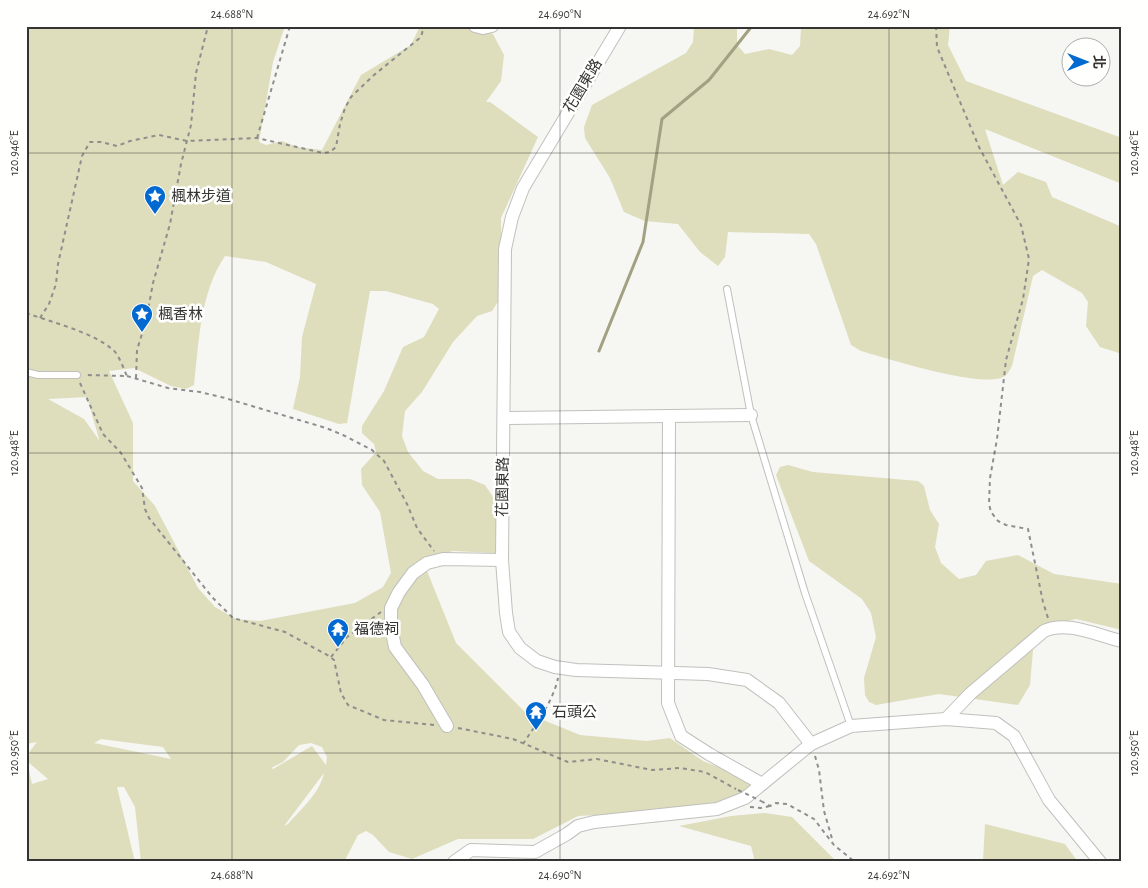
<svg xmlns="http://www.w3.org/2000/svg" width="1148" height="888" font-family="'Alegreya Sans','Noto Sans TC',sans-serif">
<rect width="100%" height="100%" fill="#f6f6f3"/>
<g fill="#deddbc" fill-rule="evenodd">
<path d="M26,26h259l-12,36 -14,80 7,3 16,-4 15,6 25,3 39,-75 50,-30 9,-19h43l30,8 11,21 -3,26 -15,21h4l48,35 -37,81v79l-9,14 -15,5 -24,26 -31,50 -17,19 -3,25 6,16 15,19 15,8h32l15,6 18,27 -8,41 -42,-2 -23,7 -5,8 31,77 70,70 54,22 67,6 23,-3 33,23 38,15 12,10 -2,8 -57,16 -116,6 -45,23h-75l-46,20 -23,-7 -16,-17 -7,-4 -8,4 -14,27h-203l-6,-55 -11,-20h-7l18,75h-109v-106l6,28 16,-5 -20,-17 2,-11 7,-9 -11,2zM225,256l41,6 50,22 -14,53 -2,40 -7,32 46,15 8,-1 23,-132h16l47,13 6,5 -15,28 -21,10 -19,44 -22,35v7l12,11 2,8 -15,17 1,16 18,27 11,61 -8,14 -28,16 -95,18 -24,-2 -21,-12 -17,-19 -43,-82 -22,-25v-58l-24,-52 25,-3 37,18 15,3 8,-4c5,-44 6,-92 31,-129zM87,397l12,42v1l-15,-21 -36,-20zM101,739l62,8 8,12 -77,-16zM311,743l11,4 5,10 -1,8 -14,-19 -39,23 -2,-1 12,-6 16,-17zM324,773c-4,20 -23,36 -36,51l-4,2z"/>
<path d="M694,26h43v19l8,9 24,-5 23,6 8,-9 1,-20h149l-2,19 18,36 156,57v46l-137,-55 18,56 15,-13 28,10 6,15 70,30v127l-22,-7 -14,-21 2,-24 -6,-9 -40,-23 -9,6 -21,90c-2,3 -4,8 -7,10 -20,14 -119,-18 -144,-25l-10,-6 -35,-101 -7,-10 -81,-2 -3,25 -7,9 -18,-14 -22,-28 -33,-3 -21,-9 -14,-34 -25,-40 -1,-11 8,-22 94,-52 7,-11z"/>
<path d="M788,465l25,7 105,9 6,5 6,24 9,14 -4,23 6,16 18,16 17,-4 10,-14 32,-6 36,19 68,10v46l-46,-11 -31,8 -11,11 -4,47 -12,20 -79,-11 -63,11 -7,-3 -4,-7 -1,-17 12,-41 -5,-24 -9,-14 -53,-38 -33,-86 4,-8z"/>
<path d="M765,813l27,4 45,45h-82l-4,-16 -72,-20 52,-10z"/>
<path d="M985,824l80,20 13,18h-95z"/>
</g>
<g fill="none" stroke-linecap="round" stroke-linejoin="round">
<path stroke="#a2a182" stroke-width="3" d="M599,351l44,-109 19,-123 47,-39 43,-54"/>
<g stroke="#c0c0bd" stroke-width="8">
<g id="service">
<path d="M727,289l24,126 54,178 46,133"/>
<path d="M26,372l12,3h39"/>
</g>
</g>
<g stroke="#c0c0bd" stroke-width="14">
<g id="minor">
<path d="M475,26l8,2 9,-2"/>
<path d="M620,26l-97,162 -11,29 -7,32 -3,311 4,53 3,19 11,16 17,13 18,6 21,3 132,4 39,6 32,23 32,41"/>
<path d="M504,418l247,-3"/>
<path d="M669,418l-1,285 13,33 28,18 53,30"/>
<path d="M946,719l25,-26 73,-62c24,-11 54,5 78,10"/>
<path d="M447,726l-24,-41 -28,-38 -4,-20v-19l8,-16 14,-19 14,-10 16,-4 59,1"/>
<path d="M454,862l17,-12 64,2 32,-18 11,-8 16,-4 123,-13 28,-11 66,-54 40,-18 95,-7 50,4 18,13 35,64 51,62"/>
</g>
</g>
<g stroke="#8e8e8c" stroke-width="2" stroke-dasharray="4 4" stroke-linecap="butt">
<path d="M936,26l1,21 42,100 42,78 8,34 -6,40 -17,61 -9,79 -7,39 -1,26 2,8 7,9 8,4 22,4 15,73 5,16"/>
<path d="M257,138l33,-112"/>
<path d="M26,313c25,9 66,19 86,36 7,5 11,19 15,27l-41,-1"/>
<path d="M40,318l9,-14 7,-20 2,-20 24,-108 8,-14h11l16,4 13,-5 29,-6 28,6 70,-3 66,15 7,-1 6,-5 4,-23 5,-16 6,-11 23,-22 47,-38 3,-11"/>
<path d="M127,376l41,12 32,4 25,6 101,30 17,7 29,15 12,11 23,43 10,24 17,23"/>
<path d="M136,378l1,-28 9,-29 7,-38 17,-59 11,-60 10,-39 5,-52 12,-47"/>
<path d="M80,383l23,51 18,19 21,35 3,21 4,9 63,79 21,21 52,14 44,24 5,4 7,33 7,12 36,15 50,5"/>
<path d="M331,657l16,-20 34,-25"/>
<path d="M458,728l55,11 55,23 29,-3 55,11 28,-2 25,4 31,17"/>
<path d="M523,744c13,-20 30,-42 35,-66"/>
<path d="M815,756l4,14 5,41 9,31"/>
<path d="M761,801l9,5 6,-3 11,1 27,15 20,26 21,17"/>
<path d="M750,807l11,1 9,-2"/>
</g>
<use href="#service" stroke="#fff" stroke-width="6"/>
<use href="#minor" stroke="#fff" stroke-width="12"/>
<path stroke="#8e8e8c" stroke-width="2" stroke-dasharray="4 4" stroke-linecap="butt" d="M738,790l23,11"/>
</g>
<path fill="none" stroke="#343432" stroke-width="1" stroke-opacity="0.45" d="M232,26v836M560,26v836M889,26v836M26,153h1096M26,453h1096M26,753h1096"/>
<defs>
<g id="sight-pin" transform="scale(1.125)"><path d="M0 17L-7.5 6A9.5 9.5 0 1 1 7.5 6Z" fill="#0269d1" stroke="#fffffe"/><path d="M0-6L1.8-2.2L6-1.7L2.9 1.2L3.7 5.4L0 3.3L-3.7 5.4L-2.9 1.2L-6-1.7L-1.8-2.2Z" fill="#fff"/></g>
<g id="temple-pin" transform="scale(1.125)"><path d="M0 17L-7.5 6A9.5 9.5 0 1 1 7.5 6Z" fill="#0269d1" stroke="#fffffe"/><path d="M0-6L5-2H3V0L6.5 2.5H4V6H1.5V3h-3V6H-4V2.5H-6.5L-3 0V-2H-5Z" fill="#fff"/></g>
</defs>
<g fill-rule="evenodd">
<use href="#sight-pin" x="155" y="196"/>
<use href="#sight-pin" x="142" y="314"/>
<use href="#temple-pin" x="338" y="629"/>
<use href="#temple-pin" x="536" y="712"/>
</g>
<g text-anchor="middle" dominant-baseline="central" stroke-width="5" stroke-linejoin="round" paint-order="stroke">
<g font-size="15" fill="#343432" stroke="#fffffe">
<text transform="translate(583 86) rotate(-59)">花園東路</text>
<text transform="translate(503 487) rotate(-89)">花園東路</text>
</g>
<g font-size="15" fill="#343432" stroke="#fffffe" text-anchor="start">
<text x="171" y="196">楓林步道</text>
<text x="158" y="314">楓香林</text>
<text x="354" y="629">福德祠</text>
<text x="552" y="712">石頭公</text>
</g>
</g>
<rect width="1148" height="888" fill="none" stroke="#fffffe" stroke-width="55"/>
<g transform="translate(1086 62) rotate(90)"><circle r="24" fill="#fffffe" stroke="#aeaeac"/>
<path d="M0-4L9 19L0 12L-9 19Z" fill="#0269d1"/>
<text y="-8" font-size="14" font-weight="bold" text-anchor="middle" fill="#343432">北</text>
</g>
<rect x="28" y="28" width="1092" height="832" fill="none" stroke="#343432" stroke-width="2"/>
<g font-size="12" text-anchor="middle" fill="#343432">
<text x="232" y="18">24.688°N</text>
<text x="560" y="18">24.690°N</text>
<text x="889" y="18">24.692°N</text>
<text transform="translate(1134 153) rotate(-90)" y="4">120.946°E</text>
<text transform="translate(14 153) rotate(-90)" y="4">120.946°E</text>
<text transform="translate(1134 453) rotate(-90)" y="4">120.948°E</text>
<text transform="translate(14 453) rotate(-90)" y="4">120.948°E</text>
<text transform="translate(1134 753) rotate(-90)" y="4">120.950°E</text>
<text transform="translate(14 753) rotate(-90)" y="4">120.950°E</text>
<text x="232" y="879">24.688°N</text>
<text x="560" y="879">24.690°N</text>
<text x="889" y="879">24.692°N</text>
</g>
</svg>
